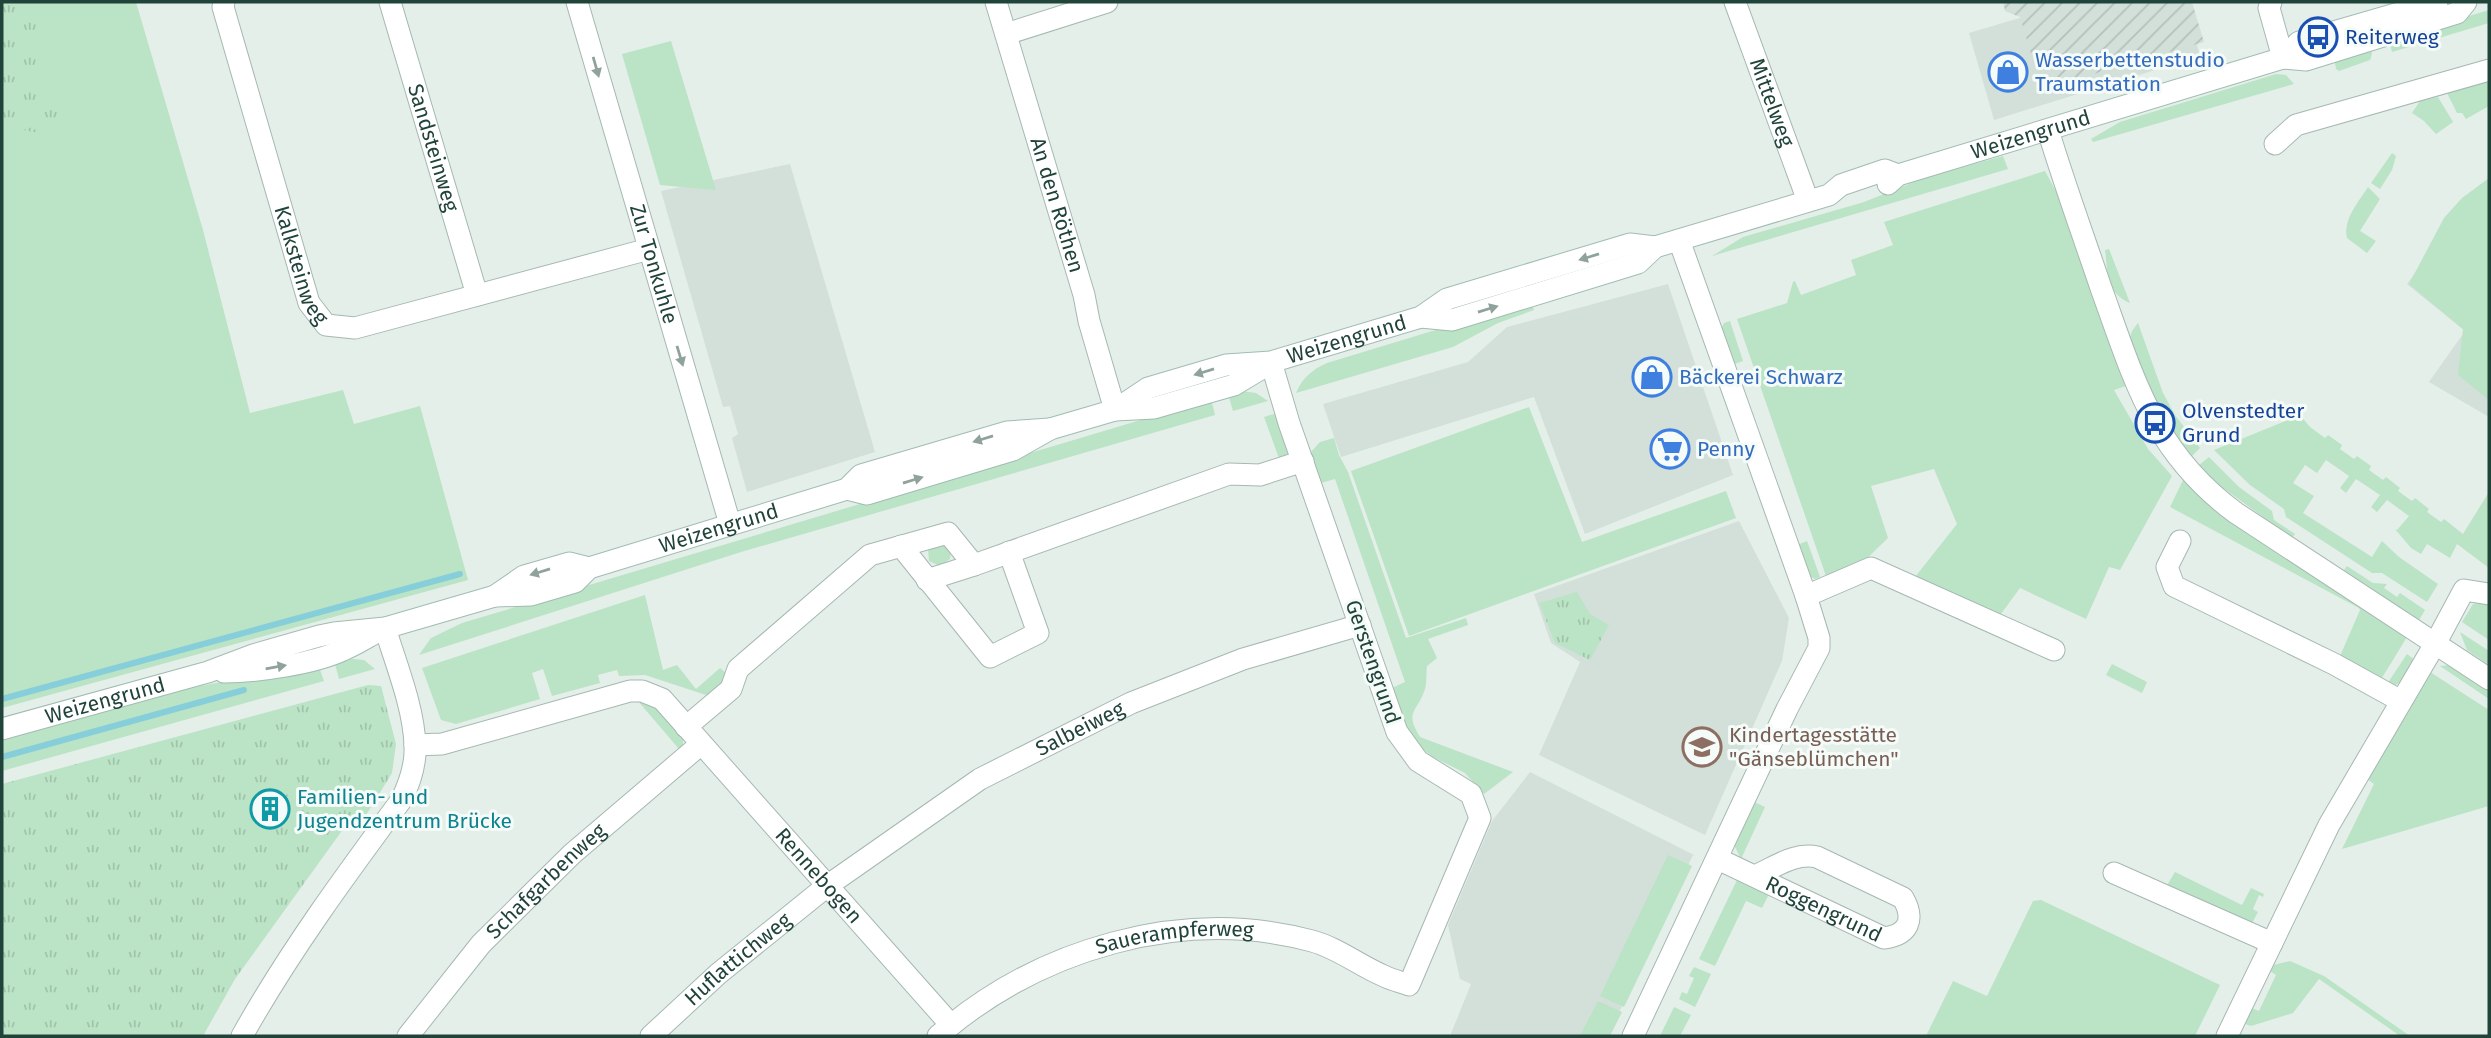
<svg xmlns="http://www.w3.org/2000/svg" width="2491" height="1038" font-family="'Fira Sans',sans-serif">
<defs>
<pattern id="industrial-furrows" width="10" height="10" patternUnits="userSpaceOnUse" patternTransform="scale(1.75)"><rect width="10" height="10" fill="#d2e0d9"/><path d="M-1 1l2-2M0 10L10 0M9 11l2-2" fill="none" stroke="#b4c1bb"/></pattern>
<pattern id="park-tufts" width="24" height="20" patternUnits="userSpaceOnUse" patternTransform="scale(1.75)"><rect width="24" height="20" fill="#bbe3c5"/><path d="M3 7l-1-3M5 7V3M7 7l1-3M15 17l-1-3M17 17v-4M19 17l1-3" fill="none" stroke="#a0c4aa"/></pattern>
</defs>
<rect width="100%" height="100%" fill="#e4efea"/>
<g fill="#d2e0d9">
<path d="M2074,2h111l15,54 -206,64 -25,-87z"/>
<path d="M790,164l85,288 -128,40 -15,-54 6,-4 -8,-28 -7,1 -62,-216z"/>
<path d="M2489,191v226l-60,-35 36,-51 -58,-47 54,-73z"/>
<path d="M1668,284l65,191 -148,59 -51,-137 -193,60 -18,-53 145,-42 39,-35z"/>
<path d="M1739,521l50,97 -7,43 -77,174 -166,-80 41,-93 -29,-19 -17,-49z"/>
<path d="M1530,772l166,84 -3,-1 -85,181h-158l21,-52 -11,-5 -12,-54 44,-104z"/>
</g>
<path fill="url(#industrial-furrows)" d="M2003,2h189l12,40 -145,42 -6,-22 -19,2 -14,-47 -15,-6z"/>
<g fill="#bbe3c5">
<path d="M2,2h134l67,228 47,183 93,-23 11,34 66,-18 48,174 -466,128z"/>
<path d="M2489,10v13l-97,29 -3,-12z"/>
<path d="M671,41l45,149 -56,-5 -38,-131z"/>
<path d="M2370,46l2,8 -2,6 -31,11 -3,-2 -2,-12z"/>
<path d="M2276,74l10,1 8,9 -201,58 -2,-3 29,-17z"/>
<path d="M2489,80v26l-23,13 -4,-6h-5l-10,-20z"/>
<path d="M2438,97l15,25 -17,12 -12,-13 -12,-8 8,-12z"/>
<path d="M2392,153l4,3 -4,14 -12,19 -9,-6z"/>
<path d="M2003,156l5,13 -296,87 31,-19 121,-35 60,-24z"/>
<path d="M2045,171l12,22 69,193 -12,4 34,59 24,27 -52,94 -11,-3 -23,52 -66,-31 -22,30 -83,-41 42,-53 -23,-55 -63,17 17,52 -29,28 -33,10 -89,-257 50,-16 6,-21 2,-1 6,14 55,-20 -5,-15 42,-15 -9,-23z"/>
<path d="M2489,178v222l-31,-25 5,-46 -54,-45 35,-66 18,-20z"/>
<path d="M2368,187l12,12 -20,32 16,10 -9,12 -20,-15c-4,-19 11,-35 21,-51z"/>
<path d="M2109,249l21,54c-24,-10 -22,-30 -25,-53z"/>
<path d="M1531,301l3,9 -36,13 -45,24 -157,46c6,-15 17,-24 31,-30z"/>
<path d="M1730,321l13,40 -11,4 -12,-34 4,-8z"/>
<path d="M2138,323l25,70 12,22 25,33 -9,9c-32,-40 -43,-70 -62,-117l3,-9z"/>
<path d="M1241,391l15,2 12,8 -35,10 -5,-17z"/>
<path d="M1211,399l4,16 -474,137 -322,103 12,-17 31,-15z"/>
<path d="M1529,407l53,135 144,-51 10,27 -327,118 -58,-165z"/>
<path d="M1277,413c6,16 20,37 4,51l-17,-47z"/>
<path d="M2300,415l10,12 15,11 3,-3 14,10 -2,4 14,10 3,-3 14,10 -2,4 14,10 3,-3 14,11 -2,3 14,10 3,-3 14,11 -2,3 14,10 3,-3 19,15 26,-42v76l-32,-24 -7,14 -23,-14 -6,10 -10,-6 -16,-19 2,1 12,-14 -22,-16 -10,12 -6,-5 9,-12 -24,-16 -10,14 -6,-5 9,-12 -23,-16 -9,13 -12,-8 -12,18 21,13 -11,17 69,44 10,-16 17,16 39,27 -11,18 -45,-29h-10l-86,-56 -2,-8 -34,-24 -36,-35z"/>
<path d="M1334,438l5,17 9,17 58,166 60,-20 2,7 -40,14 9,19 -10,8c-1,7 0,16 -2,23 -8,24 -21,22 -5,48l93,35 -29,22 -19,-21 -32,-16 -21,-16 -20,-53 13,-6 -70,-203 -14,4 -10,-31 9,-10z"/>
<path d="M2209,457l30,30 33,24 2,9 21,14 -3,4 -73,-53 -20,-20z"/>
<path d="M2185,476l222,161 -27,44 -40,-25 20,-46 -1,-2 -189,-101z"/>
<path d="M1807,541l13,36 -5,2 -11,-6 -9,-27z"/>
<path d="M943,542l8,9 -1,8 -10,7 -11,-5 -1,-12z"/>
<path d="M2347,566l26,17 14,1 -3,4 13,9 3,-4 25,17 -6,10 -75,-50z"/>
<path d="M645,595l18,75 14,-5 19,24 24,-21 6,5 2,9 -16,15 -67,-22 -26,1 -2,-6 -19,5 2,8 -48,13 -9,-27 -11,4 8,26 -84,25 -15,-4 -19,-52z"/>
<path d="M2489,600v40l-27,-18 11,-18z"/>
<path d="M2460,632l29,19v14l-22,-15z"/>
<path d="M2407,654l9,7c-8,12 -14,26 -31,26z"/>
<path d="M343,658l21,2 11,9 -36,10 -5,-19z"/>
<path d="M318,664l6,17 -322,90v-31l193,-53z"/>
<path d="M2112,664l35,18 -5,11 -36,-18z"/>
<path d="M2450,665l39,23v11l-49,-33z"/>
<path d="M2430,672l59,38v96l-147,43 32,-65 -7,-5z"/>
<path d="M638,701c20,3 32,22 45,36v9l-4,3z"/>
<path d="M1754,802l11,5 -24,52 -7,-14z"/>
<path d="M1668,855l24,11 -68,141 -24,-11z"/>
<path d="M2175,872l67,33 9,-17 13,6 -1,3 -4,-2 -6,14 5,3 -8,15 -84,-40z"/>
<path d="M1738,878l32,14 -8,16 -16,-7 -31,65 -16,-7z"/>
<path d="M2041,900l179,85 -25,51h-269l27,-55 34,15 46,-95z"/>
<path d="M2290,961l34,15 86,60h-10l-81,-57 -26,34 -42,13 -6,-2 7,-16 7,3 17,-36 -6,-4 3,-6z"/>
<path d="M1694,967l17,7 -16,33 -16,-8 3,-7 5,2 7,-16 -5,-2z"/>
<path d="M1598,1001l24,11 -12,24h-30z"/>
<path d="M1674,1007l17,8 -11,21h-20z"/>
</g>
<g fill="url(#park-tufts)">
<path d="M2,2h14l27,14 -10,62 34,30 -8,29 -51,-10 -6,-6z"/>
<path d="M1577,592l13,22 19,11 -19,35 -35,-17 -16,-40z"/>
<path d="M368,685l13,1 15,58 -4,29 -29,47 -9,-6 -119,165 -32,57h-201v-252z"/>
</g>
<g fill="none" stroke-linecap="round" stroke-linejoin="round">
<g stroke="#86ceda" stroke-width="6">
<path d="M2,699l458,-125"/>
<path d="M2,757l242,-67"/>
</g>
<g stroke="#a6b8b2" stroke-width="23">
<g id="minor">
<path id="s1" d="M224,2l-1,5 86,296 17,22 29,3 294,-79"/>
<path id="s2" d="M390,2l87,293"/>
<path id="s3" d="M577,2l153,522"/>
<path id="s4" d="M996,2l88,293 5,26 26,89"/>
<path id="s5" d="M1735,2l73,199"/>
<path d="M2271,2l-2,6 14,50"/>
<path d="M1006,34l101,-32"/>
<path d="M2048,130c16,53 35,105 53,158 33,91 52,164 135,225l253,166"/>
<path d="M2275,144l21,-19 193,-55"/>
<path d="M2180,541l-13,26 7,19 160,78 67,37"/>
<path d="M901,546l89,111 48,-24 -29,-81"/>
<path d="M927,580l47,-15 255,-91 31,1 43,-14"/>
<path d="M1806,596l65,-28 183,82"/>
<path d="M686,727l45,-38 7,-20 132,-114 78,-22 26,32"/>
<path id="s6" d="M415,745l27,-1 188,-53h12l20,8 289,326"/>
<path id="s7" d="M1718,859l166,79c25,-3 31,-19 19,-40l-86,-41c-22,-5 -42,10 -62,19"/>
<path d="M2114,873l158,70"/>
<path d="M242,1036c47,-84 103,-160 160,-237 8,-17 14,-35 13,-53 -1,-38 -19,-82 -30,-118"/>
<path id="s8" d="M408,1036l73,-92 91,-90 129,-110"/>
<path id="s9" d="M651,1036l67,-62 109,-88 153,-107 151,-76 112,-44 117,-34"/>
<path id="s10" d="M938,1036c100,-87 244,-130 374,-95 26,7 48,25 72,35 8,4 17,6 25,9l71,-167 -9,-24 -53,-33 -21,-29 -108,-309 -18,-61"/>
<path d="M1633,1036l154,-327 32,-61v-10l-13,-42 -127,-356"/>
<path d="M2227,1036l102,-211 106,-181 29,-54 25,4"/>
</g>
</g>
<g stroke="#a1bcb3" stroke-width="23">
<g id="secondary">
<path d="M2283,58l16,-16 138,-40"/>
<path id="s11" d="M1888,184l10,-9 385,-117 23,2 151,-47 9,-11"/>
<path d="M1421,317l31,3 186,-57 17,-16"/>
<path id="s12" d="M1115,410l33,-22 78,-23 45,-3 150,-45 26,-18 183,-55 25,3 174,-52 12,-10 44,-15 13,5"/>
<path d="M847,489l20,5 146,-44 37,-21 65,-19 39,-2 80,-23 35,-21"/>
<path d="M495,596l29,-20 45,-13 20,5"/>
<path d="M224,672c33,0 89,-8 119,-22 12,-5 23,-12 34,-18"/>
<path id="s13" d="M2,729l206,-57 45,-17 66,-19 15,-3 51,-5 110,-32 36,-1 44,-13 14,-14 258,-79 14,-14 146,-43 43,-3"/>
</g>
</g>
<use href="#minor" stroke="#fff" stroke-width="21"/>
<use href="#secondary" stroke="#fff" stroke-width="21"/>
</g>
<defs><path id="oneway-solid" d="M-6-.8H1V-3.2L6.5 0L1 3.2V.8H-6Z" transform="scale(1.75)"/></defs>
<g fill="#90a29c">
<use href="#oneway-solid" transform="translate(596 67) rotate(74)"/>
<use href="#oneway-solid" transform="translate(1589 257) rotate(163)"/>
<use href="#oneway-solid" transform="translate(1488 309) rotate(-17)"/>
<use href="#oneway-solid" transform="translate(680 356) rotate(73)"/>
<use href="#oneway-solid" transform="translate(1204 372) rotate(163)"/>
<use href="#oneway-solid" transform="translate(983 439) rotate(163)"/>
<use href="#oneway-solid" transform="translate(913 480) rotate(-17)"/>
<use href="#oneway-solid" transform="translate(540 572) rotate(163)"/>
<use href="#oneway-solid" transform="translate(276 667) rotate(-10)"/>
</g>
<defs>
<g id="bus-ring" transform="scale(2.0125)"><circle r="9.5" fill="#f5fbf8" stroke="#1a4fb4" stroke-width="1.5"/><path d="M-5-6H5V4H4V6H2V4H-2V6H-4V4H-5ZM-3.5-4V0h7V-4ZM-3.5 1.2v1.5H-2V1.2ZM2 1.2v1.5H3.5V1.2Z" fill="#1a4fb4"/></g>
<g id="shop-ring" transform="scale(2.0125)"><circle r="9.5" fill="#f5fbf8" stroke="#3f7fe0" stroke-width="1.5"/><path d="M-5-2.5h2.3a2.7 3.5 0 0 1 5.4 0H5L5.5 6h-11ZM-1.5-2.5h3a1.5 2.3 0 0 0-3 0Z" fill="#3f7fe0"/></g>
<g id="supermarket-ring" transform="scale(2.0125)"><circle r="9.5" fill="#f5fbf8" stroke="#3f7fe0" stroke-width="1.5"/><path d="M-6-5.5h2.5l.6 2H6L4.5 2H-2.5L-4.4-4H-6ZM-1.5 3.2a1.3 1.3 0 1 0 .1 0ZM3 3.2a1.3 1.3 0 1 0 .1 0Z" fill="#3f7fe0"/></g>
<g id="school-ring" transform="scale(2.0125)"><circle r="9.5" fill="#f5fbf8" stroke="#8d6e63" stroke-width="1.5"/><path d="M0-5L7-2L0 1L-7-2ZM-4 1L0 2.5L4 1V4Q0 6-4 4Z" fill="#8d6e63"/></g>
<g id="building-ring" transform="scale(2.0125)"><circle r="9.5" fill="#f5fbf8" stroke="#0f9aa8" stroke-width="1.5"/><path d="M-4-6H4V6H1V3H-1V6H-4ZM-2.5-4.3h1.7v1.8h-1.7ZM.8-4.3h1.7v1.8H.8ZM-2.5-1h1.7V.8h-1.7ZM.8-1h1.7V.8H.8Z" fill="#0f9aa8"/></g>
</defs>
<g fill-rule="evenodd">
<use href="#bus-ring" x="2318" y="37"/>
<use href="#shop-ring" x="2008" y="72"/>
<use href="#shop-ring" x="1652" y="377"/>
<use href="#bus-ring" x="2155" y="423"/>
<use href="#supermarket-ring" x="1670" y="449"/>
<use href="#school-ring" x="1702" y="747"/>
<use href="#building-ring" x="270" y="809"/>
</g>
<g text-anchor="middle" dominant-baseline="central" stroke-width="6" stroke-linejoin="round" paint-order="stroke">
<g font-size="21" fill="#164399" stroke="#f5fbf8" text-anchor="start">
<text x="2345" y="37">Reiterweg</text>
<text x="2182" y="411">Olvenstedter<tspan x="2182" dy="24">Grund</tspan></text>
</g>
<g font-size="21" fill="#366cbe" stroke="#f5fbf8" text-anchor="start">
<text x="2035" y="60">Wasserbettenstudio<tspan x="2035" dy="24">Traumstation</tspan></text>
<text x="1679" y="377">Bäckerei Schwarz</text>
<text x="1697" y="449">Penny</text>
</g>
<g font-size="21" fill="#21443a" stroke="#f5fbf8">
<text stroke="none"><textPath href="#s5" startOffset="107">Mittelweg</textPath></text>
<text stroke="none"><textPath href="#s11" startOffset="152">Weizengrund</textPath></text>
<text stroke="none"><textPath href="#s2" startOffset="152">Sandsteinweg</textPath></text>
<text stroke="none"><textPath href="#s4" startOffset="212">An den Röthen</textPath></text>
<text stroke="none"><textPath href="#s1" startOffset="275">Kalksteinweg</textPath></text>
<text stroke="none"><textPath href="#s3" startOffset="273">Zur Tonkuhle</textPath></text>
<text stroke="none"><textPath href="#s12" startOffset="245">Weizengrund</textPath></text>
<text stroke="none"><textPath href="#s13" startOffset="749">Weizengrund</textPath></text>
<text transform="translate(1373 662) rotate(71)">Gerstengrund</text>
<text stroke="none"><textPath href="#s13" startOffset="107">Weizengrund</textPath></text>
<text stroke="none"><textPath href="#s9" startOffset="530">Salbeiweg</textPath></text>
<text stroke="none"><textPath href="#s6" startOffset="492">Rennebogen</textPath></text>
<text stroke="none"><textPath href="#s8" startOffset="208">Schafgarbenweg</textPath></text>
<text stroke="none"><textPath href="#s7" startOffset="117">Roggengrund</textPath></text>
<text stroke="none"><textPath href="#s10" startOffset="262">Sauerampferweg</textPath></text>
<text stroke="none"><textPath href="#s9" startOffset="116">Huflattichweg</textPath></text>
</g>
<g font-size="21" fill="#785e54" stroke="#f5fbf8" text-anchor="start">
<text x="1729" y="735">Kindertagesstätte<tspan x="1729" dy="24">"Gänseblümchen"</tspan></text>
</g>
<g font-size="21" fill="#0d838f" stroke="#f5fbf8" text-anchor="start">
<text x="297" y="797">Familien- und<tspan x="297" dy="24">Jugendzentrum Brücke</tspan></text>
</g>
</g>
<rect width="2491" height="1038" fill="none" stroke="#21443a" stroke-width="7"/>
</svg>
